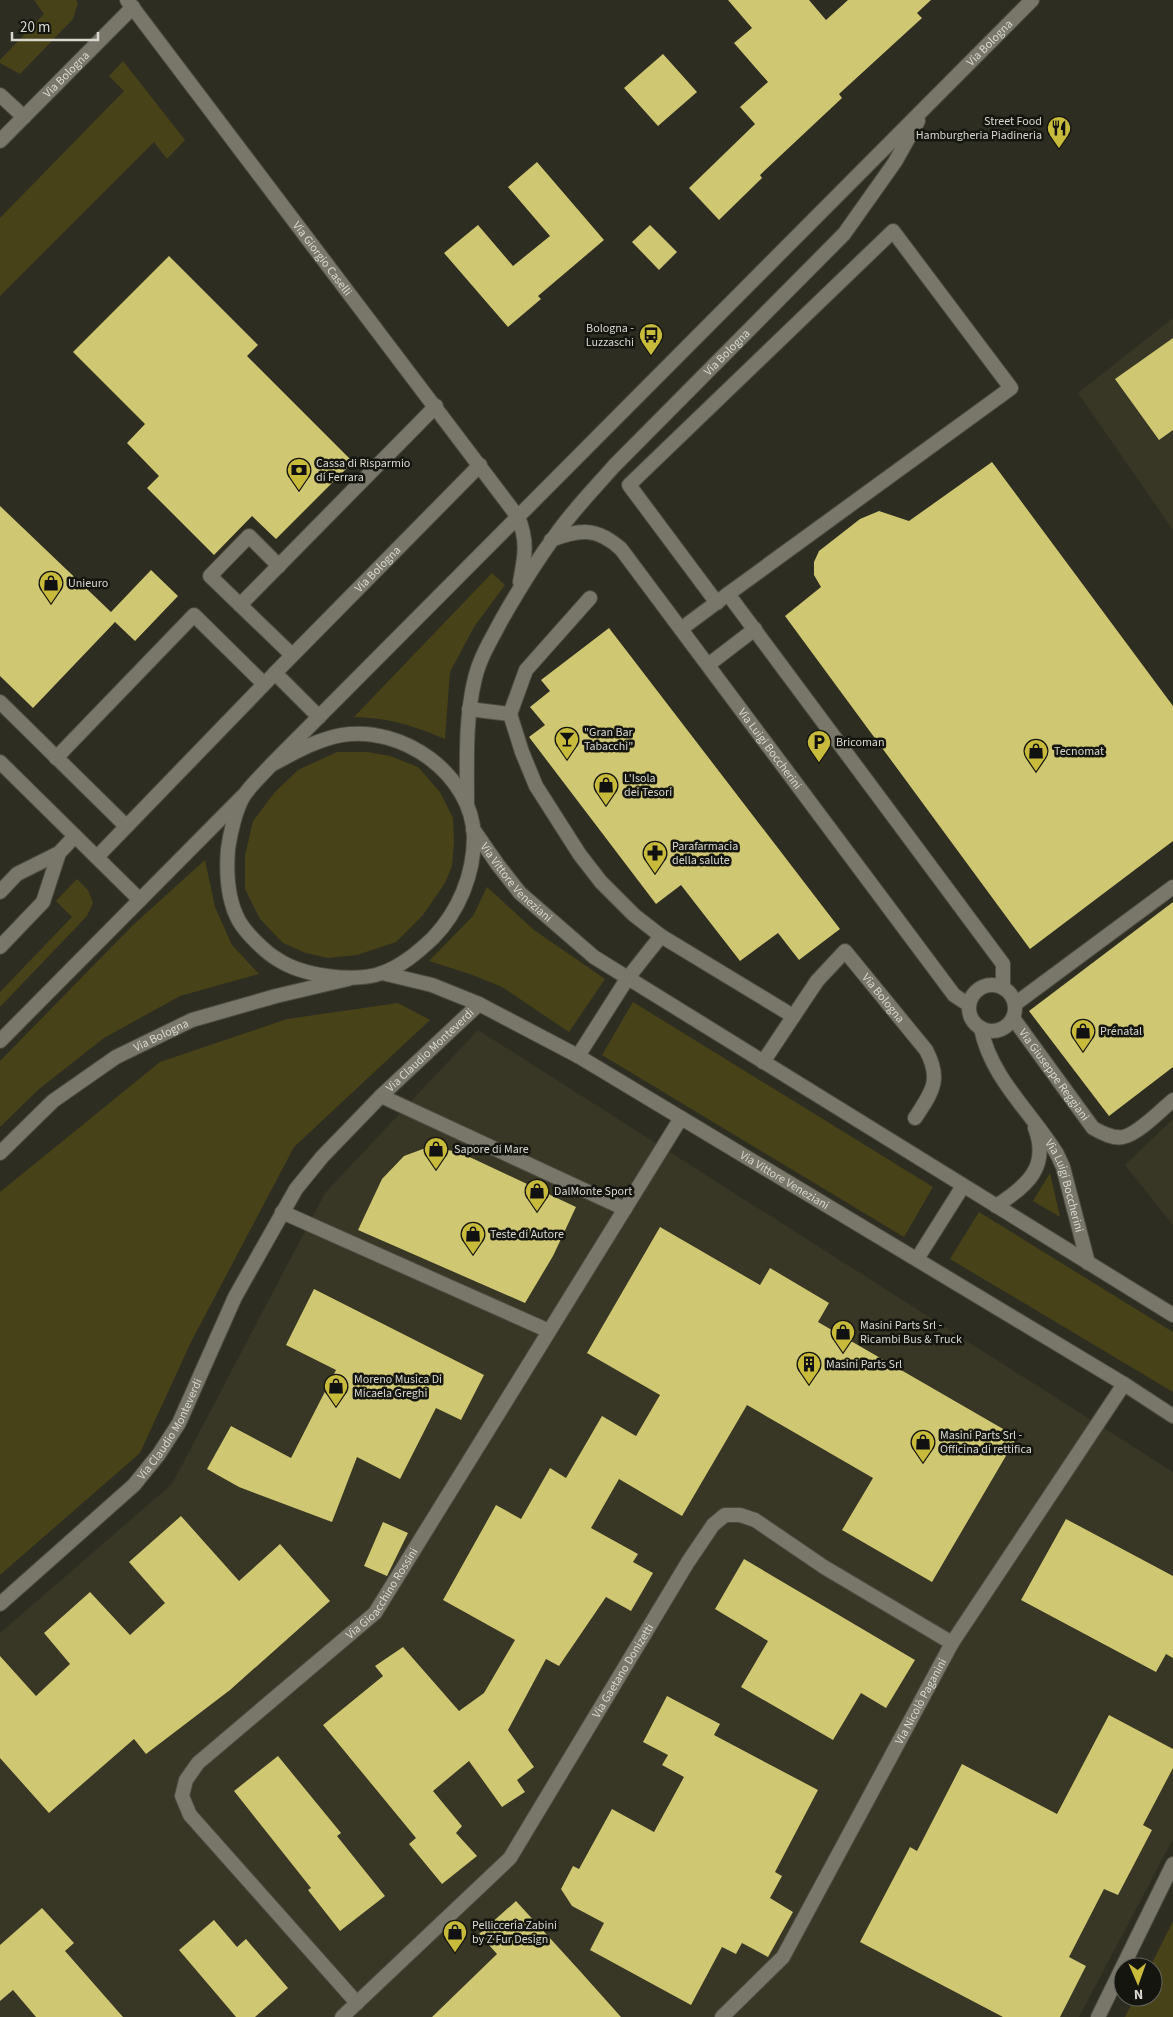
<svg xmlns="http://www.w3.org/2000/svg" width="1173" height="2017" font-family="'Source Sans 3',sans-serif">
<rect width="100%" height="100%" fill="#2e2d21"/>
<g fill="#383624">
<path d="M1173,318v212l-95,-137z"/>
<path d="M478,1030l695,442v367l-94,178h-1079v-384l172,-149 153,-291z"/>
<path d="M1173,1119v106l-48,-60z"/>
</g>
<g fill="#474218">
<path d="M34,0h42l2,3 -5,16 -53,55 -20,-11v-3l44,-46z"/>
<path d="M123,61l62,79 -18,19 -13,-17 -154,154v-78l124,-127 -15,-15z"/>
<path d="M492,573l13,12 -31,42 -24,45 -5,67c-34,-14 -55,-21 -91,-22z"/>
<path d="M337,752h30l23,4 28,11 22,25 13,26 1,24 -2,24 -7,17 -22,32 -27,27 -39,13 -29,3 -22,-5 -23,-10 -23,-24 -15,-30v-33l8,-35 22,-29 23,-22z"/>
<path d="M205,860l10,47 17,38 27,29 -79,22 -76,42 -65,51 -39,38v-66l133,-136z"/>
<path d="M77,879l11,11 5,13 -6,13 -87,91v-15l72,-75 -16,-16z"/>
<path d="M487,887l47,43 71,49 -36,53 -67,-45 -32,-13 -41,-13 44,-45z"/>
<path d="M633,1002l300,185 -29,50 -302,-182z"/>
<path d="M398,1003l32,17 -136,127 -103,195 -51,111 -140,122v-383l160,-130 127,-43z"/>
<path d="M1050,1173l10,44 -27,-16z"/>
<path d="M979,1212l194,120v60l-223,-133z"/>
<path d="M1173,1921v96h-48l10,-20h18v-30h-3z"/>
</g>
<g fill="#cfc772">
<path d="M728,0h81l17,20 22,-20h83l-14,13 5,5 -83,76 3,4 -82,77 2,3 -43,42 -30,-32 66,-64 -15,-17 28,-25 -34,-39 18,-15z"/>
<path d="M663,54l34,38 -39,34 -34,-38z"/>
<path d="M537,162l67,78 -66,56 3,3 -33,28 -64,-74 34,-28 35,41 37,-30 -42,-49z"/>
<path d="M650,225l27,27 -18,18 -27,-28z"/>
<path d="M169,256l89,89 -11,11 106,106 -77,77 -24,-23 -38,39 -67,-67 12,-12 -32,-33 18,-19 -72,-72z"/>
<path d="M1173,338v92l-14,10 -44,-61z"/>
<path d="M992,462l181,244v135l-143,108 -245,-333 36,-29 -7,-12v-13l5,-11 41,-32 19,-8 30,10z"/>
<path d="M0,506l111,106 40,-42 27,26 -43,45 -20,-19 -82,86 -33,-32z"/>
<path d="M609,628l231,301 -41,31 -21,-27 -38,28 -59,-76 -25,19 -127,-167 16,-12 -15,-18 20,-16 -9,-11z"/>
<path d="M1173,902v165l-64,49 -80,-105z"/>
<path d="M431,1146l30,7 115,54 -23,49 -28,47 -167,-73 24,-51 22,-23z"/>
<path d="M660,1227l100,58 10,-17 59,35 -11,19 199,115 -85,145 -90,-52 31,-52 -126,-73 -65,111 -63,-37 -28,49 47,26 -5,8 20,11 -22,38 -25,-14 -47,69 -13,-7 -38,71 26,37 -17,13 8,12 -23,15 -33,-46 -36,30 29,35 -6,7 21,23 -35,28 -33,-40 7,-6 -93,-113 60,-49 -8,-10 28,-19 56,64 25,-18 31,-53 -72,-40 53,-95 25,14 29,-51 16,10 36,-62 34,20 24,-41 -73,-42z"/>
<path d="M314,1289l170,86 -23,45 -25,-12 -36,71 -43,-22 -25,65 -93,-35 -32,-18 24,-43 60,32 45,-88 -50,-25z"/>
<path d="M181,1516l58,65 41,-37 50,57 -100,89 -84,64 -12,-15 -85,74 -49,-55v-102l36,40 34,-32 -26,-31 46,-41 40,43 35,-32 -36,-41z"/>
<path d="M1066,1519l107,57v82l-7,-4 -10,18 -135,-72z"/>
<path d="M383,1522l25,11 -21,43 -23,-10z"/>
<path d="M744,1559l171,101 -29,48 -25,-15 -28,47 -92,-53 27,-46 -53,-32z"/>
<path d="M667,1696l53,28 -6,11 104,55 -43,82 7,4 -12,22 23,14 -25,45 -26,-14 -6,11 -14,-7 -31,58 -101,-55 14,-27 -32,-17 -11,-17 12,-23 6,3 33,-60 42,23 30,-55 -22,-12 6,-10 -25,-13z"/>
<path d="M1109,1715l64,34v19l-30,57 9,5 -34,65 -14,-6 -35,68 17,9 -26,51h-57l-143,-75 50,-95 7,4 45,-87 95,50z"/>
<path d="M278,1756l63,77 -4,3 48,60 -45,35 -32,-41 3,-2 -77,-97z"/>
<path d="M516,1901l63,69 42,47h-189l65,-63 -18,-20z"/>
<path d="M42,1908l32,35 -9,8 58,66h-87l-23,-27 -13,11v-56z"/>
<path d="M214,1920l23,27 9,-8 42,49 -33,29h-19l-57,-67z"/>
</g>
<g fill="none" stroke-linecap="round" stroke-linejoin="round">
<g stroke="#4c4b41" stroke-width="16">
<g id="service">
<path d="M0,95l24,22"/>
<path id="s1" d="M551,540c28,-11 46,-13 70,9l333,446 15,10"/>
<path d="M279,566l-30,-30 -39,40 82,79"/>
<path d="M728,594l275,370v24"/>
<path d="M240,605l196,-199"/>
<path d="M681,629l47,-35 283,-206 -118,-157 -264,254 88,118"/>
<path d="M708,665l47,-36"/>
<path id="s2" d="M275,673l205,-208"/>
<path d="M0,702l126,124"/>
<path d="M469,709l41,5 12,38 14,34 44,69 21,27 33,33 27,21 132,80"/>
<path d="M510,714l16,-44 64,-72"/>
<path d="M56,758l138,-143 70,69"/>
<path d="M97,857l178,-184 44,44"/>
<path d="M0,892l17,-18 42,-21 16,-17"/>
<path d="M0,947l43,-45 16,-49"/>
<path d="M627,979l34,-43"/>
<circle cx="992" cy="1008" r="23"/>
<path d="M1015,1004l158,-117"/>
<path id="s3" d="M1013,1018l80,110c9,5 20,11 30,9 15,-3 37,-26 50,-37"/>
<path id="s4" d="M981,1028c9,49 51,85 76,126l6,13 25,96"/>
<path id="s5" d="M763,1062l54,-81 28,-30 81,99c16,30 6,42 -11,68"/>
<path d="M381,1096l244,113"/>
<path d="M996,1206c31,-20 54,-39 39,-78"/>
<path d="M282,1212l267,119"/>
</g>
</g>
<g stroke="#4c4b41" stroke-width="16">
<g id="minor">
<path id="s6" d="M127,0l391,517"/>
<path id="s7" d="M0,141l133,-134"/>
<path d="M0,762l140,138"/>
<path id="s8" d="M0,1604l134,-119 25,-31 20,-31 56,-126 61,-108 26,-32 59,-61 98,-92"/>
<path id="s9" d="M357,2003l-167,-188 -8,-19 4,-16 12,-17 177,-150 306,-495"/>
<path id="s10" d="M342,2017l168,-159 178,-296 25,-37 12,-10h15l15,5 69,47 128,76"/>
<path id="s11" d="M722,2017l61,-60 169,-314 172,-259"/>
<path d="M1098,2017l75,-153"/>
</g>
</g>
<g stroke="#4c4b41" stroke-width="16">
<g id="tertiary">
<path d="M0,1041l243,-245"/>
<path id="s12" d="M0,1153l53,-52 63,-44 76,-37 84,-24 72,-17"/>
</g>
</g>
<g stroke="#4c4b41" stroke-width="16">
<g id="secondary">
<path d="M518,517c10,24 7,39 2,65"/>
<path id="s13" d="M271,765c23,-12 44,-25 71,-30 59,-10 130,38 132,102 0,37 -15,74 -41,101 -15,14 -31,28 -51,35 -28,10 -80,3 -105,-14 -12,-7 -31,-26 -38,-38 -12,-22 -13,-47 -11,-72 2,-15 8,-42 17,-55 7,-10 17,-19 26,-29l761,-765"/>
<path id="s14" d="M467,803c0,-42 -2,-84 8,-125 5,-21 17,-40 27,-59 16,-28 33,-56 53,-83 17,-25 39,-47 59,-70l230,-232 51,-72 23,-41"/>
<path id="s15" d="M473,829l25,36 22,28 74,64 579,358"/>
<path id="s16" d="M382,973l50,12 47,19 99,52 546,328 49,32"/>
<path d="M578,1056l49,-77"/>
<path d="M917,1259l46,-73"/>
</g>
</g>
<use href="#service" stroke="#78776a" stroke-width="14"/>
<use href="#minor" stroke="#78776a" stroke-width="14"/>
<use href="#tertiary" stroke="#78776a" stroke-width="14"/>
<use href="#secondary" stroke="#78776a" stroke-width="14"/>
</g>
<defs>
<g id="restaurant-pin" transform="scale(1.25)"><path d="M0 17L-7.5 6A9.5 9.5 0 1 1 7.5 6Z" fill="#c8bb3b" stroke="#151510"/><path d="M-5-6h1v4h1v-4h1v4h1v-4h1v5L-1.5 .5V6h-2V.5L-5-1ZM5-6V6H3V1.5H1.5Q1.5-4 5-6Z" fill="#111"/></g>
<g id="bus-pin" transform="scale(1.25)"><path d="M0 17L-7.5 6A9.5 9.5 0 1 1 7.5 6Z" fill="#c8bb3b" stroke="#151510"/><path d="M-5-6H5V4H4V6H2V4H-2V6H-4V4H-5ZM-3.5-4V0h7V-4ZM-3.5 1.2v1.5H-2V1.2ZM2 1.2v1.5H3.5V1.2Z" fill="#111"/></g>
<g id="bank-pin" transform="scale(1.25)"><path d="M0 17L-7.5 6A9.5 9.5 0 1 1 7.5 6Z" fill="#c8bb3b" stroke="#151510"/><path d="M-6-4H6V4H-6ZM0-2.3a2.3 2.3 0 1 0 0 4.6a2.3 2.3 0 1 0 0-4.6Z" fill="#111"/></g>
<g id="shop-pin" transform="scale(1.25)"><path d="M0 17L-7.5 6A9.5 9.5 0 1 1 7.5 6Z" fill="#c8bb3b" stroke="#151510"/><path d="M-5-2.5h2.3a2.7 3.5 0 0 1 5.4 0H5L5.5 6h-11ZM-1.5-2.5h3a1.5 2.3 0 0 0-3 0Z" fill="#111"/></g>
<g id="bar-pin" transform="scale(1.25)"><path d="M0 17L-7.5 6A9.5 9.5 0 1 1 7.5 6Z" fill="#c8bb3b" stroke="#151510"/><path d="M-6-5H6L.8 .8V4.5H3.5V6h-7V4.5H-.8V.8Z" fill="#111"/></g>
<g id="parking-pin" transform="scale(1.25)"><path d="M0 17L-7.5 6A9.5 9.5 0 1 1 7.5 6Z" fill="#c8bb3b" stroke="#151510"/><path d="M-3.5-5.5H1a3.5 3.5 0 0 1 0 7H-1V5.5H-3.5ZM-1-3.4V-.6H.8a1.4 1.4 0 0 0 0-2.8Z" fill="#111"/></g>
<g id="pharmacy-pin" transform="scale(1.25)"><path d="M0 17L-7.5 6A9.5 9.5 0 1 1 7.5 6Z" fill="#c8bb3b" stroke="#151510"/><path d="M-2-6h4v4h4v4h-4v4h-4v-4h-4v-4h4Z" fill="#111"/></g>
<g id="building-pin" transform="scale(1.25)"><path d="M0 17L-7.5 6A9.5 9.5 0 1 1 7.5 6Z" fill="#c8bb3b" stroke="#151510"/><path d="M-4-6H4V6H1V3H-1V6H-4ZM-2.5-4.3h1.7v1.8h-1.7ZM.8-4.3h1.7v1.8H.8ZM-2.5-1h1.7V.8h-1.7ZM.8-1h1.7V.8H.8Z" fill="#111"/></g>
</defs>
<g fill-rule="evenodd">
<use href="#restaurant-pin" x="1059" y="128"/>
<use href="#bus-pin" x="651" y="335"/>
<use href="#bank-pin" x="299" y="470"/>
<use href="#shop-pin" x="51" y="583"/>
<use href="#bar-pin" x="567" y="739"/>
<use href="#parking-pin" x="819" y="742"/>
<use href="#shop-pin" x="1036" y="751"/>
<use href="#shop-pin" x="606" y="785"/>
<use href="#pharmacy-pin" x="655" y="853"/>
<use href="#shop-pin" x="1083" y="1031"/>
<use href="#shop-pin" x="436" y="1149"/>
<use href="#shop-pin" x="537" y="1191"/>
<use href="#shop-pin" x="473" y="1234"/>
<use href="#shop-pin" x="843" y="1332"/>
<use href="#building-pin" x="809" y="1364"/>
<use href="#shop-pin" x="336" y="1386"/>
<use href="#shop-pin" x="923" y="1442"/>
<use href="#shop-pin" x="455" y="1932"/>
</g>
<g text-anchor="middle" dominant-baseline="central" stroke-width="5" stroke-linejoin="round" paint-order="stroke">
<g font-size="12" fill="#d8d7d0" stroke="#151510">
<text stroke="none"><textPath href="#s13" startOffset="1790">Via Bologna</textPath></text>
<text stroke="none"><textPath href="#s7" startOffset="94">Via Bologna</textPath></text>
<text stroke="none"><textPath href="#s6" startOffset="324">Via Giorgio Caselli</textPath></text>
<text stroke="none"><textPath href="#s14" startOffset="541">Via Bologna</textPath></text>
<text stroke="none"><textPath href="#s2" startOffset="146">Via Bologna</textPath></text>
<text stroke="none"><textPath href="#s1" startOffset="325">Via Luigi Boccherini</textPath></text>
<text stroke="none"><textPath href="#s15" startOffset="69">Via Vittore Veneziani</textPath></text>
<text stroke="none"><textPath href="#s5" startOffset="199">Via Bologna</textPath></text>
<text stroke="none"><textPath href="#s12" startOffset="201">Via Bologna</textPath></text>
<text stroke="none"><textPath href="#s8" startOffset="711">Via Claudio Monteverdi</textPath></text>
<text stroke="none"><textPath href="#s3" startOffset="70">Via Giuseppe Reggiani</textPath></text>
<text stroke="none"><textPath href="#s16" startOffset="455">Via Vittore Veneziani</textPath></text>
<text stroke="none"><textPath href="#s4" startOffset="181">Via Luigi Boccherini</textPath></text>
<text stroke="none"><textPath href="#s8" startOffset="246">Via Claudio Monteverdi</textPath></text>
<text stroke="none"><textPath href="#s9" startOffset="561">Via Gioacchino Rossini</textPath></text>
<text stroke="none"><textPath href="#s10" startOffset="450">Via Gaetano Donizetti</textPath></text>
<text stroke="none"><textPath href="#s11" startOffset="376">Via Nicolò Paganini</textPath></text>
</g>
<g font-size="12" fill="#d8d7d0" stroke="#151510" text-anchor="start">
<text x="1042" y="121" text-anchor="end">Street Food<tspan x="1042" dy="14">Hamburgheria Piadineria</tspan></text>
<text x="634" y="328" text-anchor="end">Bologna -<tspan x="634" dy="14">Luzzaschi</tspan></text>
<text x="316" y="463">Cassa di Risparmio<tspan x="316" dy="14">di Ferrara</tspan></text>
<text x="68" y="583">Unieuro</text>
<text x="584" y="732">"Gran Bar<tspan x="584" dy="14">Tabacchi"</tspan></text>
<text x="836" y="742">Bricoman</text>
<text x="1054" y="751">Tecnomat</text>
<text x="624" y="778">L'Isola<tspan x="624" dy="14">dei Tesori</tspan></text>
<text x="672" y="846">Parafarmacia<tspan x="672" dy="14">della salute</tspan></text>
<text x="1100" y="1031">Prénatal</text>
<text x="454" y="1149">Sapore di Mare</text>
<text x="554" y="1191">DalMonte Sport</text>
<text x="490" y="1234">Teste di Autore</text>
<text x="860" y="1325">Masini Parts Srl -<tspan x="860" dy="14">Ricambi Bus &amp; Truck</tspan></text>
<text x="826" y="1364">Masini Parts Srl</text>
<text x="354" y="1379">Moreno Musica Di<tspan x="354" dy="14">Micaela Greghi</tspan></text>
<text x="940" y="1435">Masini Parts Srl -<tspan x="940" dy="14">Officina di rettifica</tspan></text>
<text x="472" y="1925">Pellicceria Zabini<tspan x="472" dy="14">by Z Fur Design</tspan></text>
</g>
</g>
<g transform="translate(1138 1982) rotate(178)"><circle r="24" fill="#151510" stroke="#63635d"/>
<path d="M0-4L9 19L0 12L-9 19Z" fill="#c8bb3b"/>
<text y="-8" font-size="14" font-weight="bold" text-anchor="middle" fill="#d8d7d0">N</text>
</g>
<path d="M12 32v8h86v-8" fill="none" stroke="#d8d7d0" stroke-width="2.5"/>
<text x="20" y="32" font-size="15" fill="#d8d7d0" stroke="#151510" stroke-width="4" paint-order="stroke">20 m</text>
</svg>
